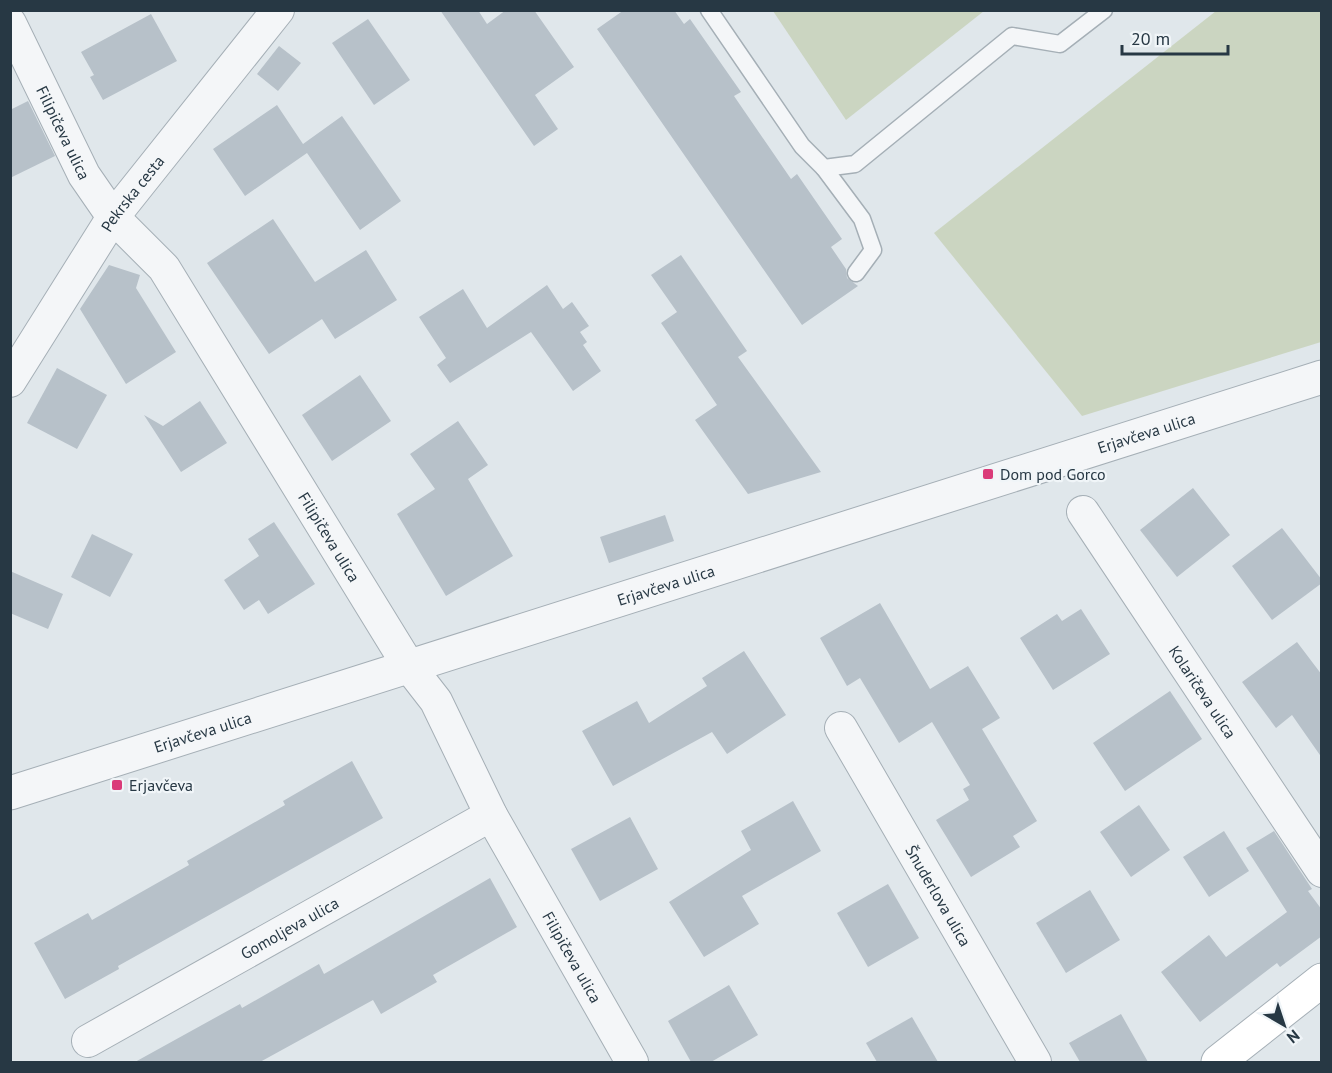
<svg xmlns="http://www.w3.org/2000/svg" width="1332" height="1073" font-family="'PT Sans',sans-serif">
<rect width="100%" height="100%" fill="#e0e7eb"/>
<g fill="#cbd5c1">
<path d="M773,11h211l-138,109z"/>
<path d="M1216,11h105v331l-239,74 -148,-183z"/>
</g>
<g fill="#b7c1c9">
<path d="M440,10h38l9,14 19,-14h28l40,57 -39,28 23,34 -24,17z"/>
<path d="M624,10h50l10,14 6,-5 51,73 -7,4 57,83 6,-5 45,65 -11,8 15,22 1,9 11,8 -56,39 -205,-296z"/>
<path d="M151,14l26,47 -74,39 -13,-23 4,-2 -13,-23z"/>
<path d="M368,19l42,61 -36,25 -42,-62z"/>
<path d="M279,46l22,17 -23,28 -21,-17z"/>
<path d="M28,101l27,55 -45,22v-68z"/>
<path d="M277,105l26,39 39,-28 59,85 -41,29 -53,-77 -62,43 -32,-47z"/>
<path d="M273,219l42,63 51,-32 31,50 -62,39 -13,-20 -53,35 -62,-91z"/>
<path d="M681,255l66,96 -9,6 83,115 -73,22 -53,-74 22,-15 -56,-82 16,-11 -26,-37z"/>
<path d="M109,265l31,10 -4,13 40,64 -50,32 -46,-75z"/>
<path d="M547,285l16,24 9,-7 17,24 -9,6 7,10 -4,3 18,26 -28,20 -42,-59 -81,51 -13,-18 9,-7 -27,-41 44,-28 24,39z"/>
<path d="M57,368l50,27 -30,54 -50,-26z"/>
<path d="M360,375l31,46 -59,40 -30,-46z"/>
<path d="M200,401l27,42 -46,29 -37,-57 19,11z"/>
<path d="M458,421l30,44 -20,14 45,77 -67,40 -49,-82 38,-25 -25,-35z"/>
<path d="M1193,488l37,47 -53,42 -37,-47z"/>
<path d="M665,515l9,26 -65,22 -9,-26z"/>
<path d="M274,522l41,62 -47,30 -9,-14 -15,10 -20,-30 35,-24 -11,-17z"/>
<path d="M1282,528l40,52v3l-50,37 -40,-54z"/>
<path d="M92,534l41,20 -23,43 -39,-20z"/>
<path d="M10,571l53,23 -15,35 -38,-16z"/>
<path d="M880,603l50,86 38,-23 32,52 -18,11 55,92 -24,15 7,11 -49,30 -35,-57 33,-20 -6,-11 7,-4 -38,-63 -33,21 -39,-65 -13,8 -27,-48z"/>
<path d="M1081,609l29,45 -57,36 -33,-52 37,-24 5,7z"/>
<path d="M1297,642l25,33v83l-30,-43 -16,13 -34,-46z"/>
<path d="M744,651l42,64 -59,39 -15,-22 -99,54 -31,-55 55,-30 12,22 58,-37 -5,-8z"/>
<path d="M1170,691l32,48 -77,52 -32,-48z"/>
<path d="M352,761l31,57 -265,148 1,3 -54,30 -31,-56 54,-30 4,7 97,-55 -2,-4 98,-56 -2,-4z"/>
<path d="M793,801l28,50 -79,45 17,28 -55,33 -35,-55 82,-52 -10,-19z"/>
<path d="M1139,805l31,45 -39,27 -31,-45z"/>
<path d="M630,817l28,52 -58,32 -29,-52z"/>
<path d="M1224,831l25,40 -40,26 -26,-40z"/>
<path d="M1274,831l38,58 -4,2 14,19v26l-42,31 -3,-4 -77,59 -39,-50 48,-37 17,22 61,-45 -41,-64z"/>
<path d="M490,878l27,49 -84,48 4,7 -56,32 -8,-14 -113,62h-125l105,-58 2,4 77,-44 5,10z"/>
<path d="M888,884l31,54 -51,29 -31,-54z"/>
<path d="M1090,890l30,50 -54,33 -30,-50z"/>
<path d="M729,985l29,50 -47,27h-20l-23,-41z"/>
<path d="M1121,1014l27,48h-68l-11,-19z"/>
<path d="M912,1017l26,45h-61l-11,-19z"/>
</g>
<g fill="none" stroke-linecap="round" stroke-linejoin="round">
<g stroke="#a5afb6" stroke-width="19">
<g id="service">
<path d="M709,10l93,136 22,22 31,-4 157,-128 48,8 44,-34"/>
<path d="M824,168l38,51 11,31 -17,23"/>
</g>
</g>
<g stroke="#a5afb6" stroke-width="34">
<g id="minor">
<path id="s1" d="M10,23l74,152 29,42 51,51 244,397 28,36 55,114 141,247"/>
<path id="s2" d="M10,381l103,-164 165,-207"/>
<path id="s3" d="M1083,512l239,359"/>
<path id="s4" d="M841,728l194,334"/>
<path id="s5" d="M88,1041l403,-226"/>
</g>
</g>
<g stroke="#a5afb6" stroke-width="35">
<g id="tertiary">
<path id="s6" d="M10,793l1312,-416"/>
</g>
</g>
<g stroke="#a5afb6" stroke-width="35">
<path id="secondary" d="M1218,1062l104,-82"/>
</g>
<use href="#service" stroke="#f4f6f8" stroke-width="16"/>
<use href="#minor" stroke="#f4f6f8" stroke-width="32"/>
<use href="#tertiary" stroke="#f4f6f8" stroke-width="33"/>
<use href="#secondary" stroke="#fff" stroke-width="33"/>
</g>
<g fill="#da3b79" stroke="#f0f5f8" stroke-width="2">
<rect x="982" y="468" width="12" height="12" rx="3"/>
<rect x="111" y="779" width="12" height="12" rx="3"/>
</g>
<g text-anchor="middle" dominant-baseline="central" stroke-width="4.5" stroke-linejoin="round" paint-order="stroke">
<g font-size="16" fill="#273844" stroke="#f0f5f8">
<text stroke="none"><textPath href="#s1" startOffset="122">Filipičeva ulica</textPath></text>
<text stroke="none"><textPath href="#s2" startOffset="224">Pekrska cesta</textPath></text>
<text stroke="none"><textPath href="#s6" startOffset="1192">Erjavčeva ulica</textPath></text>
<text stroke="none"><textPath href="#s1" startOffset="608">Filipičeva ulica</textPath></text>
<text stroke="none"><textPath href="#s6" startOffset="688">Erjavčeva ulica</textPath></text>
<text stroke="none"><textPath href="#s3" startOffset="216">Kolaričeva ulica</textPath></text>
<text stroke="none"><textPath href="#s6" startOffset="202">Erjavčeva ulica</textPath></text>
<text stroke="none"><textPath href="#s4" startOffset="194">Šnuderlova ulica</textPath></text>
<text stroke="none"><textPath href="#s5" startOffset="231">Gomoljeva ulica</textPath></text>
<text stroke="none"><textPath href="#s1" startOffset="1094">Filipičeva ulica</textPath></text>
</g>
<g font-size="16" fill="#273844" stroke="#f0f5f8" text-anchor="start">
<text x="1000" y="474">Dom pod Gorco</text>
<text x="129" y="785">Erjavčeva</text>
</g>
</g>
<rect width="1332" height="1073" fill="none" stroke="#273844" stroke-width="24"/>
<g transform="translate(1284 1025) rotate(141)" stroke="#f0f5f8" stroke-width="4.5" paint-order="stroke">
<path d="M0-4.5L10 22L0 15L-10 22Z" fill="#273844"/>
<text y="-9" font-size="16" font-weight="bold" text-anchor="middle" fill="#273844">N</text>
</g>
<path d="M1122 45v9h106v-9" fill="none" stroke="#273844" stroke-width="3"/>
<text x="1131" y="45" font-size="18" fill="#273844" stroke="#f0f5f8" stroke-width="4.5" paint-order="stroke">20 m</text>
</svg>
